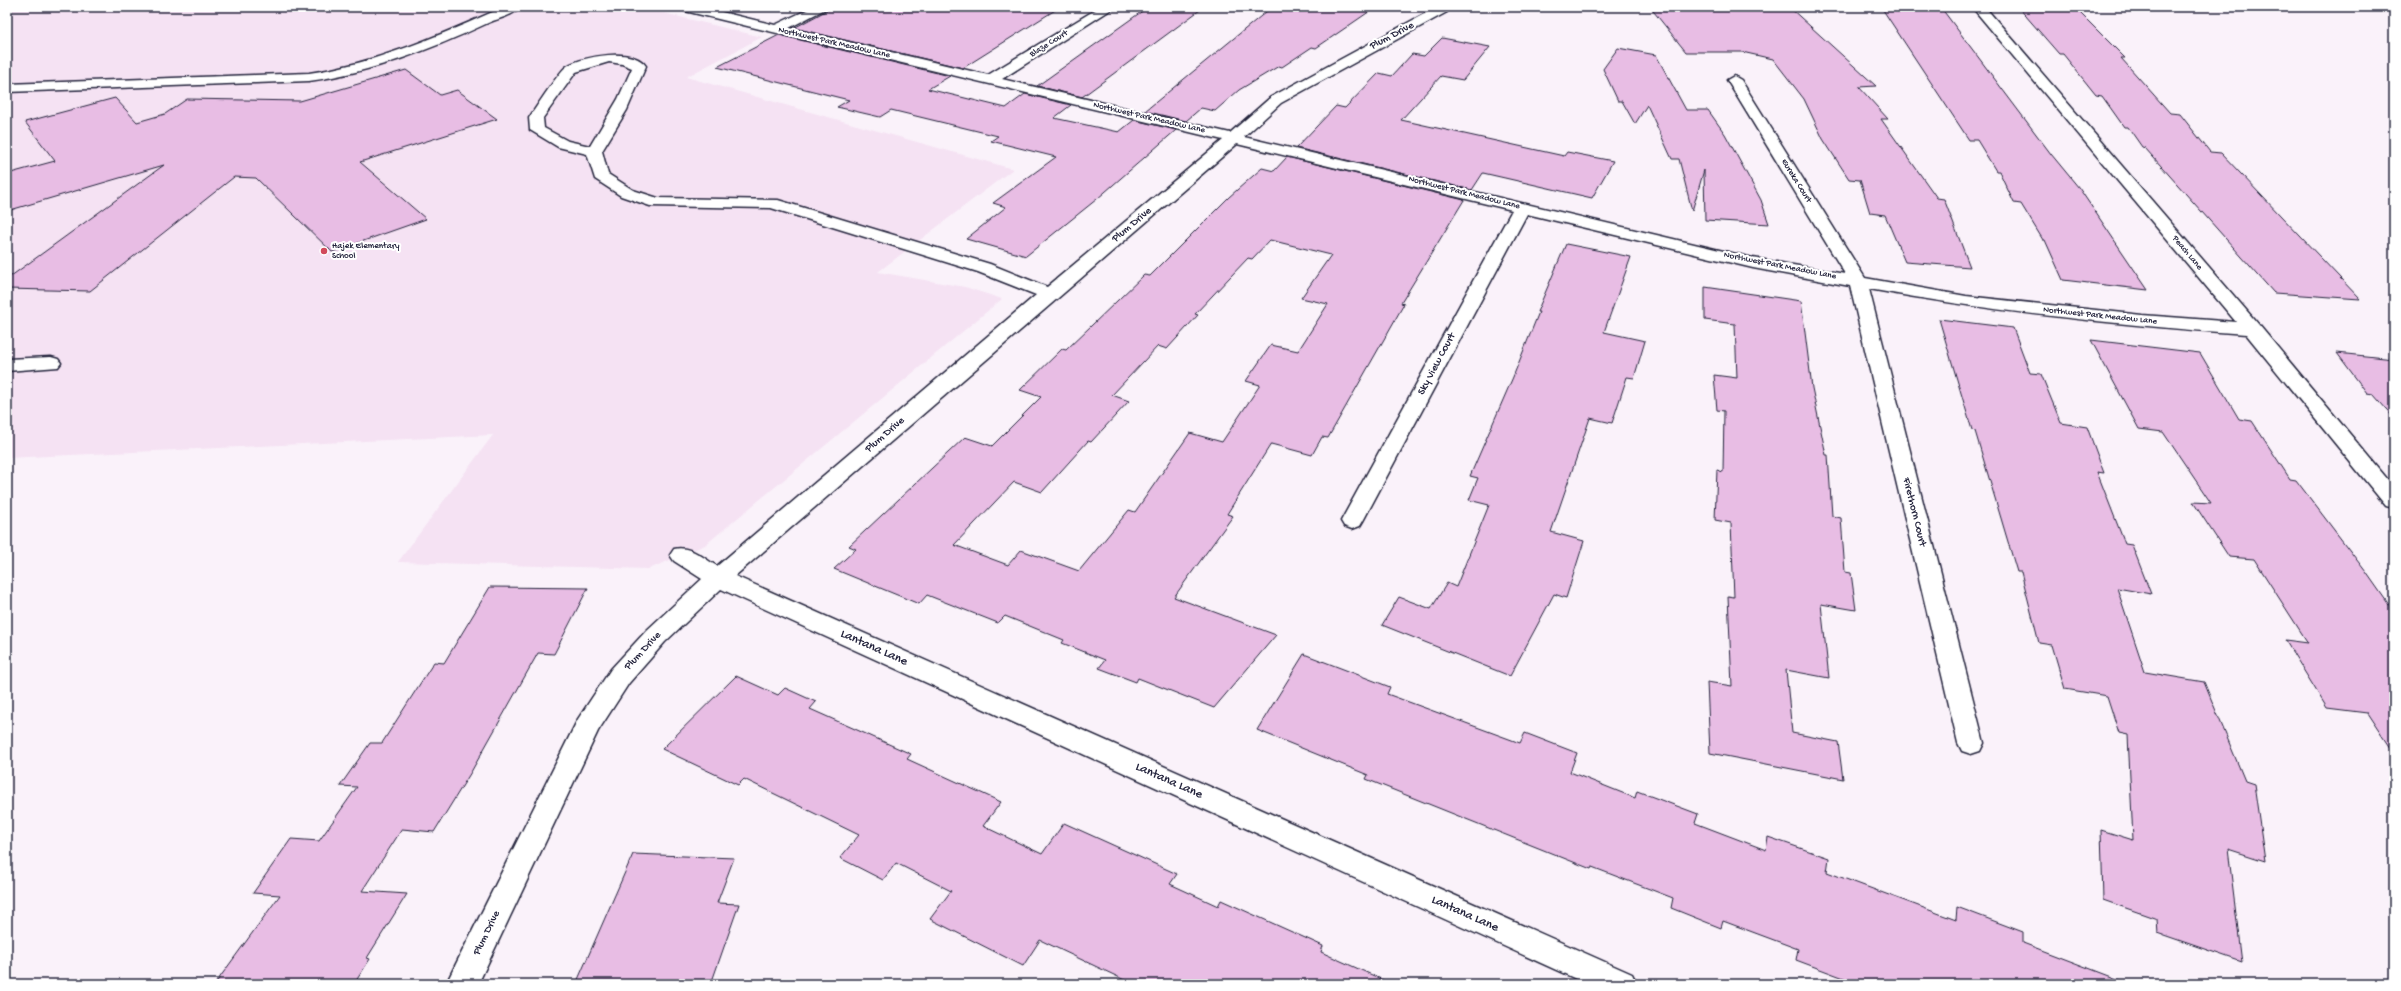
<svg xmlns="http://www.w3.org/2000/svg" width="2401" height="991" font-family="'Gochi Hand',sans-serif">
<rect width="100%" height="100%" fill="#faf2fa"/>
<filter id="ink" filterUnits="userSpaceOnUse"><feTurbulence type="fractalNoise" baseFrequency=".025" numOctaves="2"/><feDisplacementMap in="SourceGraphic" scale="8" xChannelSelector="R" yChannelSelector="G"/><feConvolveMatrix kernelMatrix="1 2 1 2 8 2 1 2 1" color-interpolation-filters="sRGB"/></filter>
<g filter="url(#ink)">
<path fill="#f5e2f3" d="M7,7h632l123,30 -76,40 327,92 -135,103 87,15 37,12 -297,246 -56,24 -251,-7 95,-127 -486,23z"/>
<g fill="#e8bde4" stroke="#22223b" fill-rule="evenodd">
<path d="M833,7h227l-97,61 -169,-40z"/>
<path d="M1148,7h56l-122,90 -45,-11z"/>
<path d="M1272,7h104l-60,41 -4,-1 -30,20 -3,-1 -40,24 -24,21 -14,-3 -15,13 -41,-10z"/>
<path d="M1650,7h139l87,79 -17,1 29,32h-7l56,79 7,1 26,68 -65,-5 -20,-47 -15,-2 -10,-33 -11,-1 -26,-40 -19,-40 -31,-40 -31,-7h-56z"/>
<path d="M1881,7l61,2 109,145 28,34 69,102 -85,-10 -18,-40h-2l-22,-36 -7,-1 -15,-32h-3l-19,-31h-8z"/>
<path d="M2018,7h56l51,51h-4l49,55 10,1 30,38 11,1 139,146 -86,-6 -129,-145 -3,-1 -14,-20h-4l-22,-31 -6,-1 -33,-41h-4z"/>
<path d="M779,35l171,41 -22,13 78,19 19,-14 46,11 -17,13 65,14 15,-12 42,10 -79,69 -71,57 -60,-17 40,-32 -13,-4 63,-46 -65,-16 7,-5 -107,-26 -11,7 -43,-10 12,-7 -132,-33z"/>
<path d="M1442,38l48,9 -27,33 -22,-4 -40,44 163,36 3,-4 46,9 -21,37 -109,-25 -11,17 -176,-42 40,-42 9,2 34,-35 13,3 20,-22 12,2z"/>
<path d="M1618,48l38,7 30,55h22l17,24 36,66 8,24 -64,-4 -1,-50 -12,41 -13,-52h-7l-25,-54 -12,19 -13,-23h-4l-15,-32z"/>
<path d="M406,70l34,25 17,-5 40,29 -137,43 66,57 -94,33 -76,-74 -22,-1 -144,114 -83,-2v-10l157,-114 -157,46v-37l48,-13 -30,-39 90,-24 22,24 28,-8 22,-15 113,2z"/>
<path d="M1287,157l177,43 -63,103 3,1 -76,134 -6,-1 -10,18 -41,-11 -44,70 6,2 -59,81 102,38 -62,73 -76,-30 -2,4 -37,-14 6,-8 -43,-17 2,-3 -59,-24 -7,7 -71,-28 -8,9 -85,-35 22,-20 -7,-3 116,-109 27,9 49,-49 -21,-7 42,-41 4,1 78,-75 6,1 79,-79 33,-29 12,3zM1270,240l61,15 -30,43 27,6 -30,47 -27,-6 -25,36 14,4 -38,57 -32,-9 -55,79 -6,-2 -50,61 -58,-21 -13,15 -54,-20 60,-63 28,10 46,-51 3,1 38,-41 -17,-6 46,-49 9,3 31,-34 -3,-1 53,-56 4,1z"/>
<path d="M1566,244l65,13 -27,75 41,9 -11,37 -7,-1 -15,46 -22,-5 -39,114 33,9 -18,57 -12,-4 -44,82 -128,-51 17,-28 32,12 16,-26 9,4 33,-82 -20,-5 9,-22 -8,-2 43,-99 26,-65h-2z"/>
<path d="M1705,287l96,14 11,87 14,67h2l4,61 9,2 4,54 6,1 5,37 -35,-6 8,74 -43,-8 6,63 46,9 5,37 -133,-26 -3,-71 25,4 -4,-90 6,1 -3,-74 -16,-3 2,-50 6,2 1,-61 -7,-1 -3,-35 23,3 -2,-54 -30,-4z"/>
<path d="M1939,319l74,9 17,45 11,1 20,49 26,4 17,46 -7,-1 28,72 7,1 19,49 -34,-6 28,84 59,10 41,99 9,3 11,77 -37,-12 14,113 -84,-29 -1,-14 -54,-19 -2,-70 32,10 -5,-105 -9,-2 -12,-37 -42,-7 -13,-44 -13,-2 -18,-71h-4l-42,-141 -3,-1z"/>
<path d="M2091,340l109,13 39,66 13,2 38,58 6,1 70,92 28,40v142l-27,-41 -40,-5 -42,-68 23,3 -54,-84 -25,-2 -36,-55 18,1 -48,-71 -24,-3z"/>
<path d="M2337,353l57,6v59l-21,-24 -6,-1z"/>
<path d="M490,587l98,1 -34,66 -16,-1 -67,119 -37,60 -32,-3 -40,62 45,3 -40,64 3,1 -16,25h-139l65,-89 -27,-2 38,-54 28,2 38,-54 -17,-1 30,-43h12l52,-81 10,1z"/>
<path d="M1304,654l86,33 -3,7 133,49 5,-10 52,20 -7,19 65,26 2,-7 61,23 -3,9 71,27 2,-13 61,21 -2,14 129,48 1,-13 66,25v11l102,39 -1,2h-264l-64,-24 2,-11 -75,-28 -2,7 -50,-20 2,-10 -81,-31 -1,2 -225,-90 2,-4 -111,-45z"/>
<path d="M736,676l42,19 7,-7 31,14 -6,7 101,45 -4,5 94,43 -18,24 59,28 22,-31 113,51 -7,10 48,22 3,-6 102,46 -2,6 71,32h-259l-93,-44 -17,26 -93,-47 21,-28 -55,-28 -13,17 -43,-22 19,-23 -115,-56 -6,6 -76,-36z"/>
<path d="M633,854l101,4 -17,45 22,1 -28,80h-135z"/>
</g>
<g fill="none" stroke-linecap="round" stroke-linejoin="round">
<g stroke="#22223b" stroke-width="3">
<g id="minor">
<path d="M504,7h16c-5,8 -23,12 -32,16 -58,27 -115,49 -179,58l-302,11v-8l302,-11c69,-10 131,-38 195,-66z"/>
<path d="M679,7h22l74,18 38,-18h16l-40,21 199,47 112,-68h15l-113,72 228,54 41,-36 166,-90h11l-1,5 -166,91 -37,34 509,121 92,16 -118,-194 7,-4 7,4 124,198 101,18 176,19 94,7 -264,-315h13l274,318 135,162v21l-8,-2 -140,-172c-127,-9 -252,-22 -377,-45l115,454 -4,8 -9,3 -9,-3 -4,-8 -108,-457 -97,-18 -226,-54 -164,307 -3,5 -8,3 -8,-3 -3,-5 171,-311 -275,-66 -502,432 897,398 5,10h-50l-866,-395 -56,53 -36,41 -31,48 -120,253h-32l132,-265 33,-50 36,-39 55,-51 -28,-18 -4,-6 4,-6c16,-4 29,9 43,17l319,-271 -58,-23 -207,-64 -121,-2 -29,-10 -26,-17 -8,-25 -29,-7 -28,-17 -1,-12c6,-9 31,-48 38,-52 17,-10 66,-19 79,0l-19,44 -25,41 6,23 25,16 25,8 120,2 212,64 57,23 176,-147 -538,-129zM609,62l13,2 10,4 -14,31 -28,47 -22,-5 -24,-13 -1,-10 33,-46z"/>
<path d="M51,357l7,2 3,4 -3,4 -51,4v-12z"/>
</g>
</g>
<use href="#minor" fill="#fff" fill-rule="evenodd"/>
</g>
</g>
<circle fill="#d1495b" stroke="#fff" stroke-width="1.5" cx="324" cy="251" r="4"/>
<g text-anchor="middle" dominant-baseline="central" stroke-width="4" stroke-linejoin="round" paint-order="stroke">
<g font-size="9" fill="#22223b" stroke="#fff">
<text transform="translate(834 43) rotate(13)">Northwest Park Meadow Lane</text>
<text transform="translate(1049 44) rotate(-32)">Blaze Court</text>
<text transform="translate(1149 118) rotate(13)">Northwest Park Meadow Lane</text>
<text transform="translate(1796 181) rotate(58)">Eureka Court</text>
<text transform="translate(1464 193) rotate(14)">Northwest Park Meadow Lane</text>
<text transform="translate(2187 253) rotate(50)">Peach Lane</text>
<text transform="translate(1780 266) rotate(11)">Northwest Park Meadow Lane</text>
<text transform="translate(2100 316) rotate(6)">Northwest Park Meadow Lane</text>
</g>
<g font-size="9" fill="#22223b" stroke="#fff" text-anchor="start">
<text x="332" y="246">Hajek Elementary<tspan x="332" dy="10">School</tspan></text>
</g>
<g font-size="11" fill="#22223b" stroke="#fff">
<text transform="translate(1392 36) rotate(-28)">Plum Drive</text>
<text transform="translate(1132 225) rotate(-40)">Plum Drive</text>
<text transform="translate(1437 364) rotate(-62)">Sky View Court</text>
<text transform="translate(885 435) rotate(-41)">Plum Drive</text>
<text transform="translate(1914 512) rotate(76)">Firethorn Court</text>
<text transform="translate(643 651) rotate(-47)">Plum Drive</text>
<text transform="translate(487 933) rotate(-64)">Plum Drive</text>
</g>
<g font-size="13" fill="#22223b" stroke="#fff">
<text transform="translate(874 648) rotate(24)">Lantana Lane</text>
<text transform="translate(1169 781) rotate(24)">Lantana Lane</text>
<text transform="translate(1465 914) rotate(24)">Lantana Lane</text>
</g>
</g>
<rect width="2401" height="991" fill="none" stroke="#fff" stroke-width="24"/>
<rect x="12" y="12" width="2377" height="967" fill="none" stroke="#22223b" stroke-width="1.5" filter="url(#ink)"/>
</svg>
